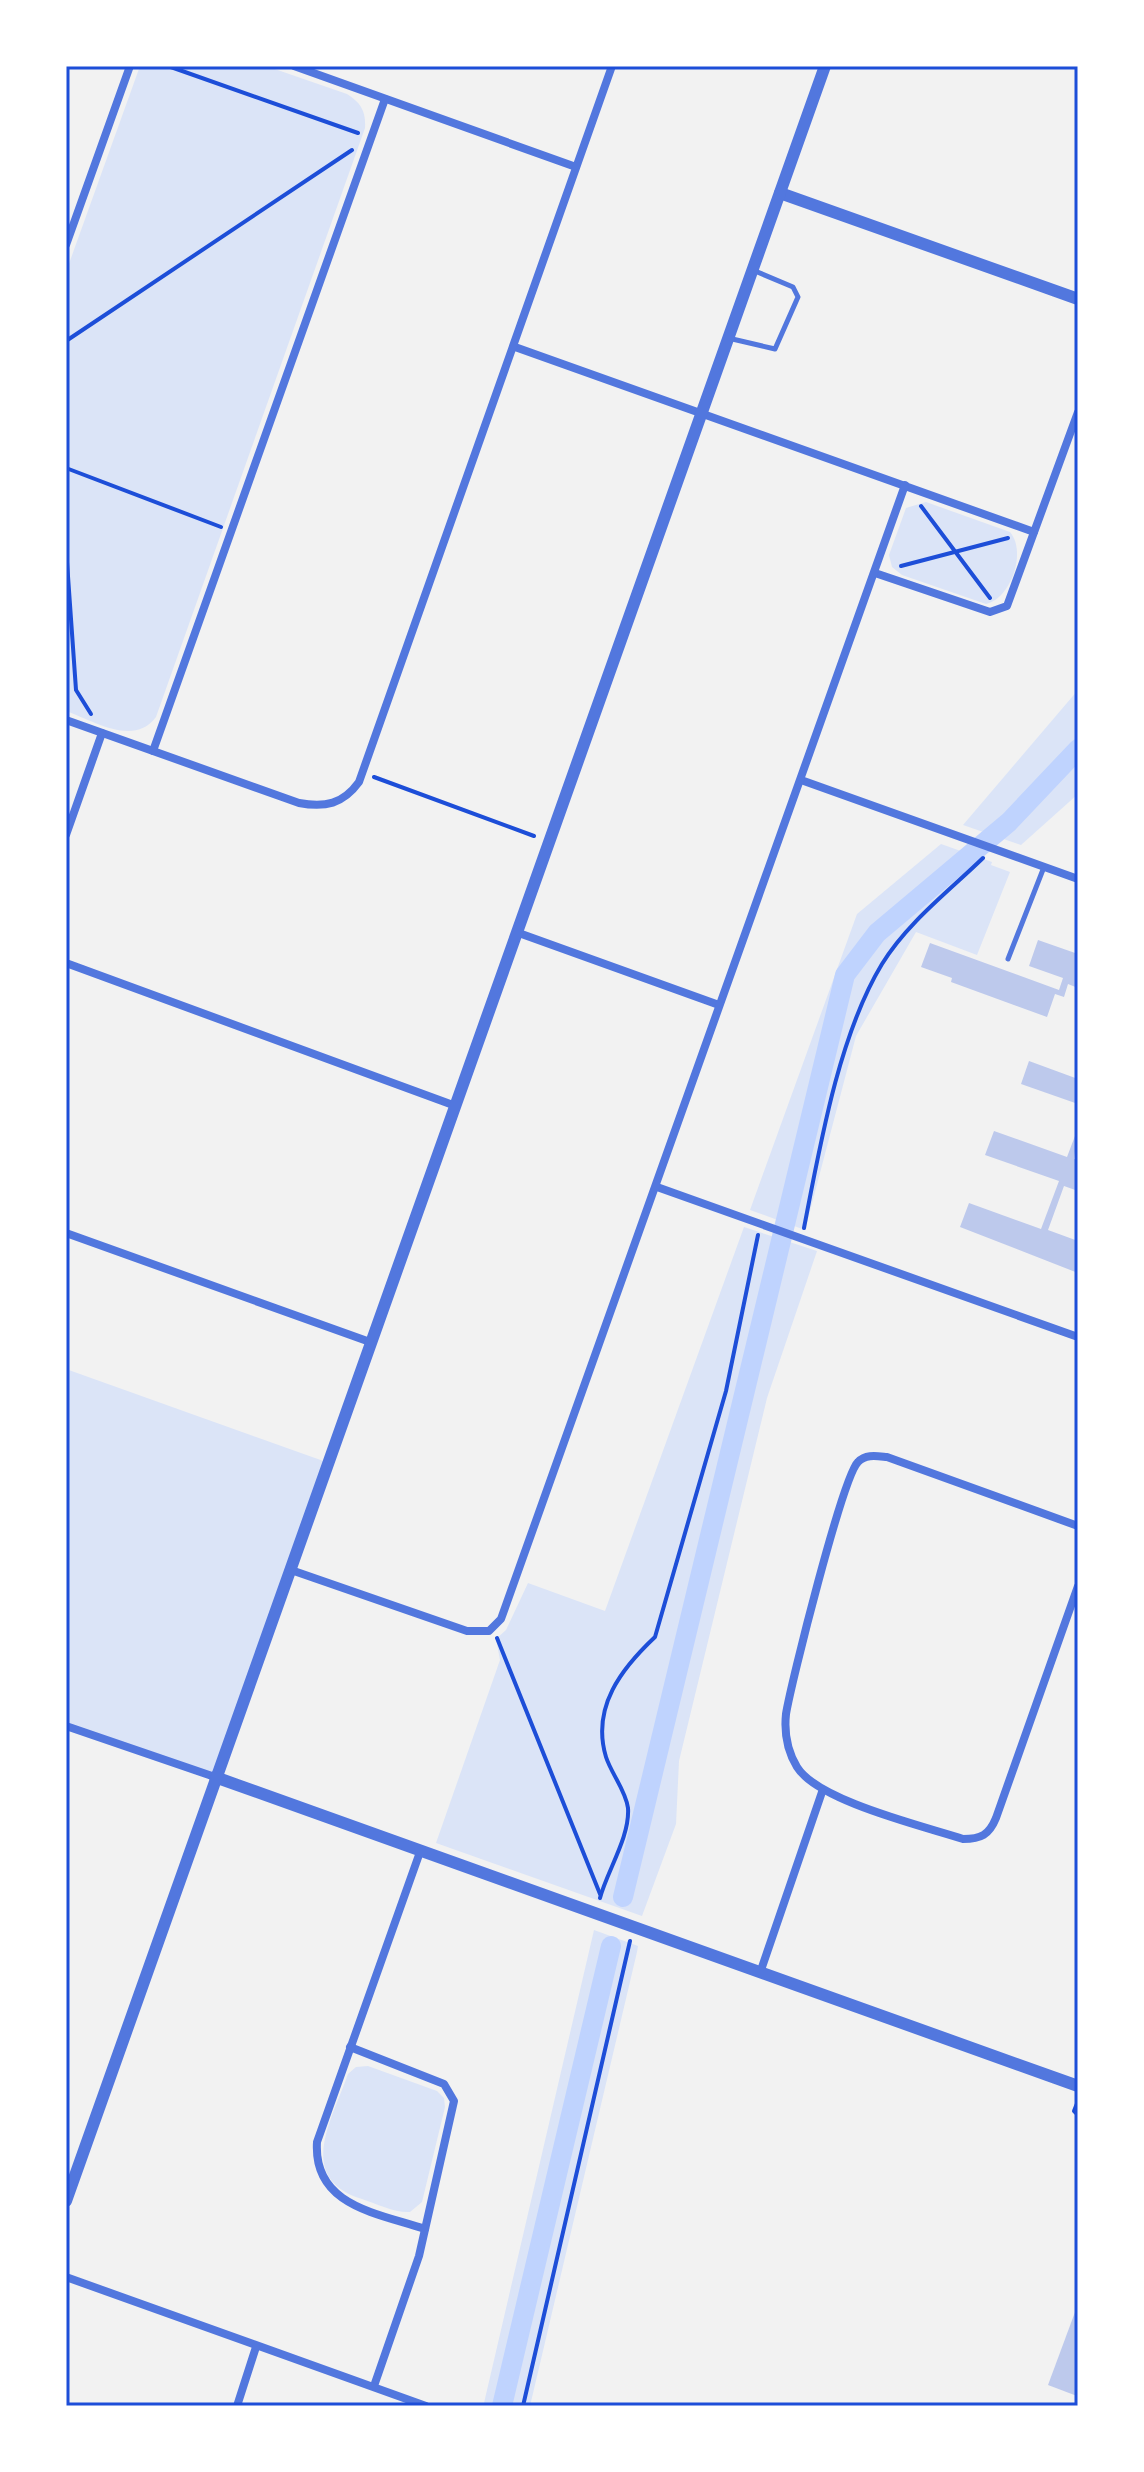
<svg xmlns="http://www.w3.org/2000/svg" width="1144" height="2472" font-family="Merriweather,serif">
<rect width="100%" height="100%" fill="#f2f2f2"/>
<g fill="#dbe4f7">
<path d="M140,66h126l81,28c14,9 19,17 18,34l-209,589c-22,30 -62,4 -90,-6v-439z"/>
<path d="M926,502l84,30c17,20 1,66 -24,72l-84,-29 -10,-8 -3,-12 17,-47z"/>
<path d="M1078,690v104l-57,51 -58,-20z"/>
<path d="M941,844l51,18 -1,3 19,7 -33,83 -61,-23 -60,104 -51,194 -55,-20 107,-296z"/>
<path d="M744,1227l73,24 -50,147 -88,363 -3,63 -34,92 -206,-73 64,-183 -4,-21 10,-9 22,-47 77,28z"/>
<path d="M66,1369l263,94 -114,314 -149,-50z"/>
<path d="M594,1930l44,16 -1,6 -107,454h-50l4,-3z"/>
<path d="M368,2066l69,25 7,7 1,9 -23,95 -12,10c-15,1 -33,-8 -48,-13 -67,-21 -30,-79 -14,-125l8,-7z"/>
</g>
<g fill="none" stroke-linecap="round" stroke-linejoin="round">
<g stroke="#bfd3fe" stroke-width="20">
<path d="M623,1897l222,-922 32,-42 132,-111 69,-73"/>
<path d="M502,2406l109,-460"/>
</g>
</g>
<g fill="#bdc9ec">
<path d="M1038,940l40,14v34l-10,-4 -4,13 -9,-3 -8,23 -96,-35 1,-4 -31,-11 9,-24 129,47 4,-12 -34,-12z"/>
<path d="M1029,1061l49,18v25l-57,-20z"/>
<path d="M1078,1128l-4,31 4,1v31l-14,-5 -16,44 30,11v32l-118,-46 9,-24 72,26 18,-48 -74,-26 9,-24 73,26z"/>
<path d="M1078,2304v89l-1,3 -29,-11z"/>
</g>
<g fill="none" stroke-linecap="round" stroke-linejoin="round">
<g stroke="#1d4ed8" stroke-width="4">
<path d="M168,66l190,67"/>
<path d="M66,341l286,-191"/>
<path d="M66,468l155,59"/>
<path d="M921,506l69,92"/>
<path d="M66,548l10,142 15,24"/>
<path d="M901,566l107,-28"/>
<path d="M374,777l160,59"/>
<path d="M1077,954l1,-3"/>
<path d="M804,1228c16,-83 35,-193 78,-264 25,-41 67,-73 101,-106"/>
<path d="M497,1638l103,256"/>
<path d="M600,1898c7,-27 30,-61 28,-90 -2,-17 -17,-35 -22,-51 -15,-50 16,-89 49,-120l71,-246 32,-156"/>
<path d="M1078,2101l-4,10 4,4"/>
<path d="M523,2406l107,-465"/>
</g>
<g stroke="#5277de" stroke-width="5">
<path d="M728,338l47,11 23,-52 -5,-10 -38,-16"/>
<path d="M1008,959l36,-92"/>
</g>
<g stroke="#5277de" stroke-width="8">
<path d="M294,66l282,101"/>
<path d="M66,245l64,-179"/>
<path d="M515,347l519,185"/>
<path d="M875,573l115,39 17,-6 71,-194"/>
<path d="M66,720l233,83c26,5 44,1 60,-21l253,-716"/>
<path d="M153,751l232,-652"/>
<path d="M801,780l277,99"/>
<path d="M66,835l36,-102"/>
<path d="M516,932l203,73"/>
<path d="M66,963l387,142"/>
<path d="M657,1187l421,150"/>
<path d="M66,1233l304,109"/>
<path d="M1078,1526l-191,-69c-11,-1 -21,-3 -29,5 -15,14 -67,221 -72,252 -2,19 2,38 11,53 21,34 126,59 166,72 18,0 26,-4 33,-21l82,-232"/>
<path d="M291,1570l176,61h22l12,-12 404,-1134"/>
<path d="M66,1726l149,51"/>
<path d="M420,1852l-103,290c-4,64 60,71 108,87"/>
<path d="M760,1973l62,-181"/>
<path d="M350,2047l94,37 10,17 -35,155 -45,130"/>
<path d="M66,2277l360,129"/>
<path d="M237,2406l19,-59"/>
</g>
<g stroke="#5277de" stroke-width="12">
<path d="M780,193l298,106"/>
<path d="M215,1777l863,309"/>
<path d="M66,2201l759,-2135"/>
</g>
</g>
<rect width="1144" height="2472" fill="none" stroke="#ffffff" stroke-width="136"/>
<rect x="68" y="68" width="1008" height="2336" fill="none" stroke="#1d4ed8" stroke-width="3"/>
</svg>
